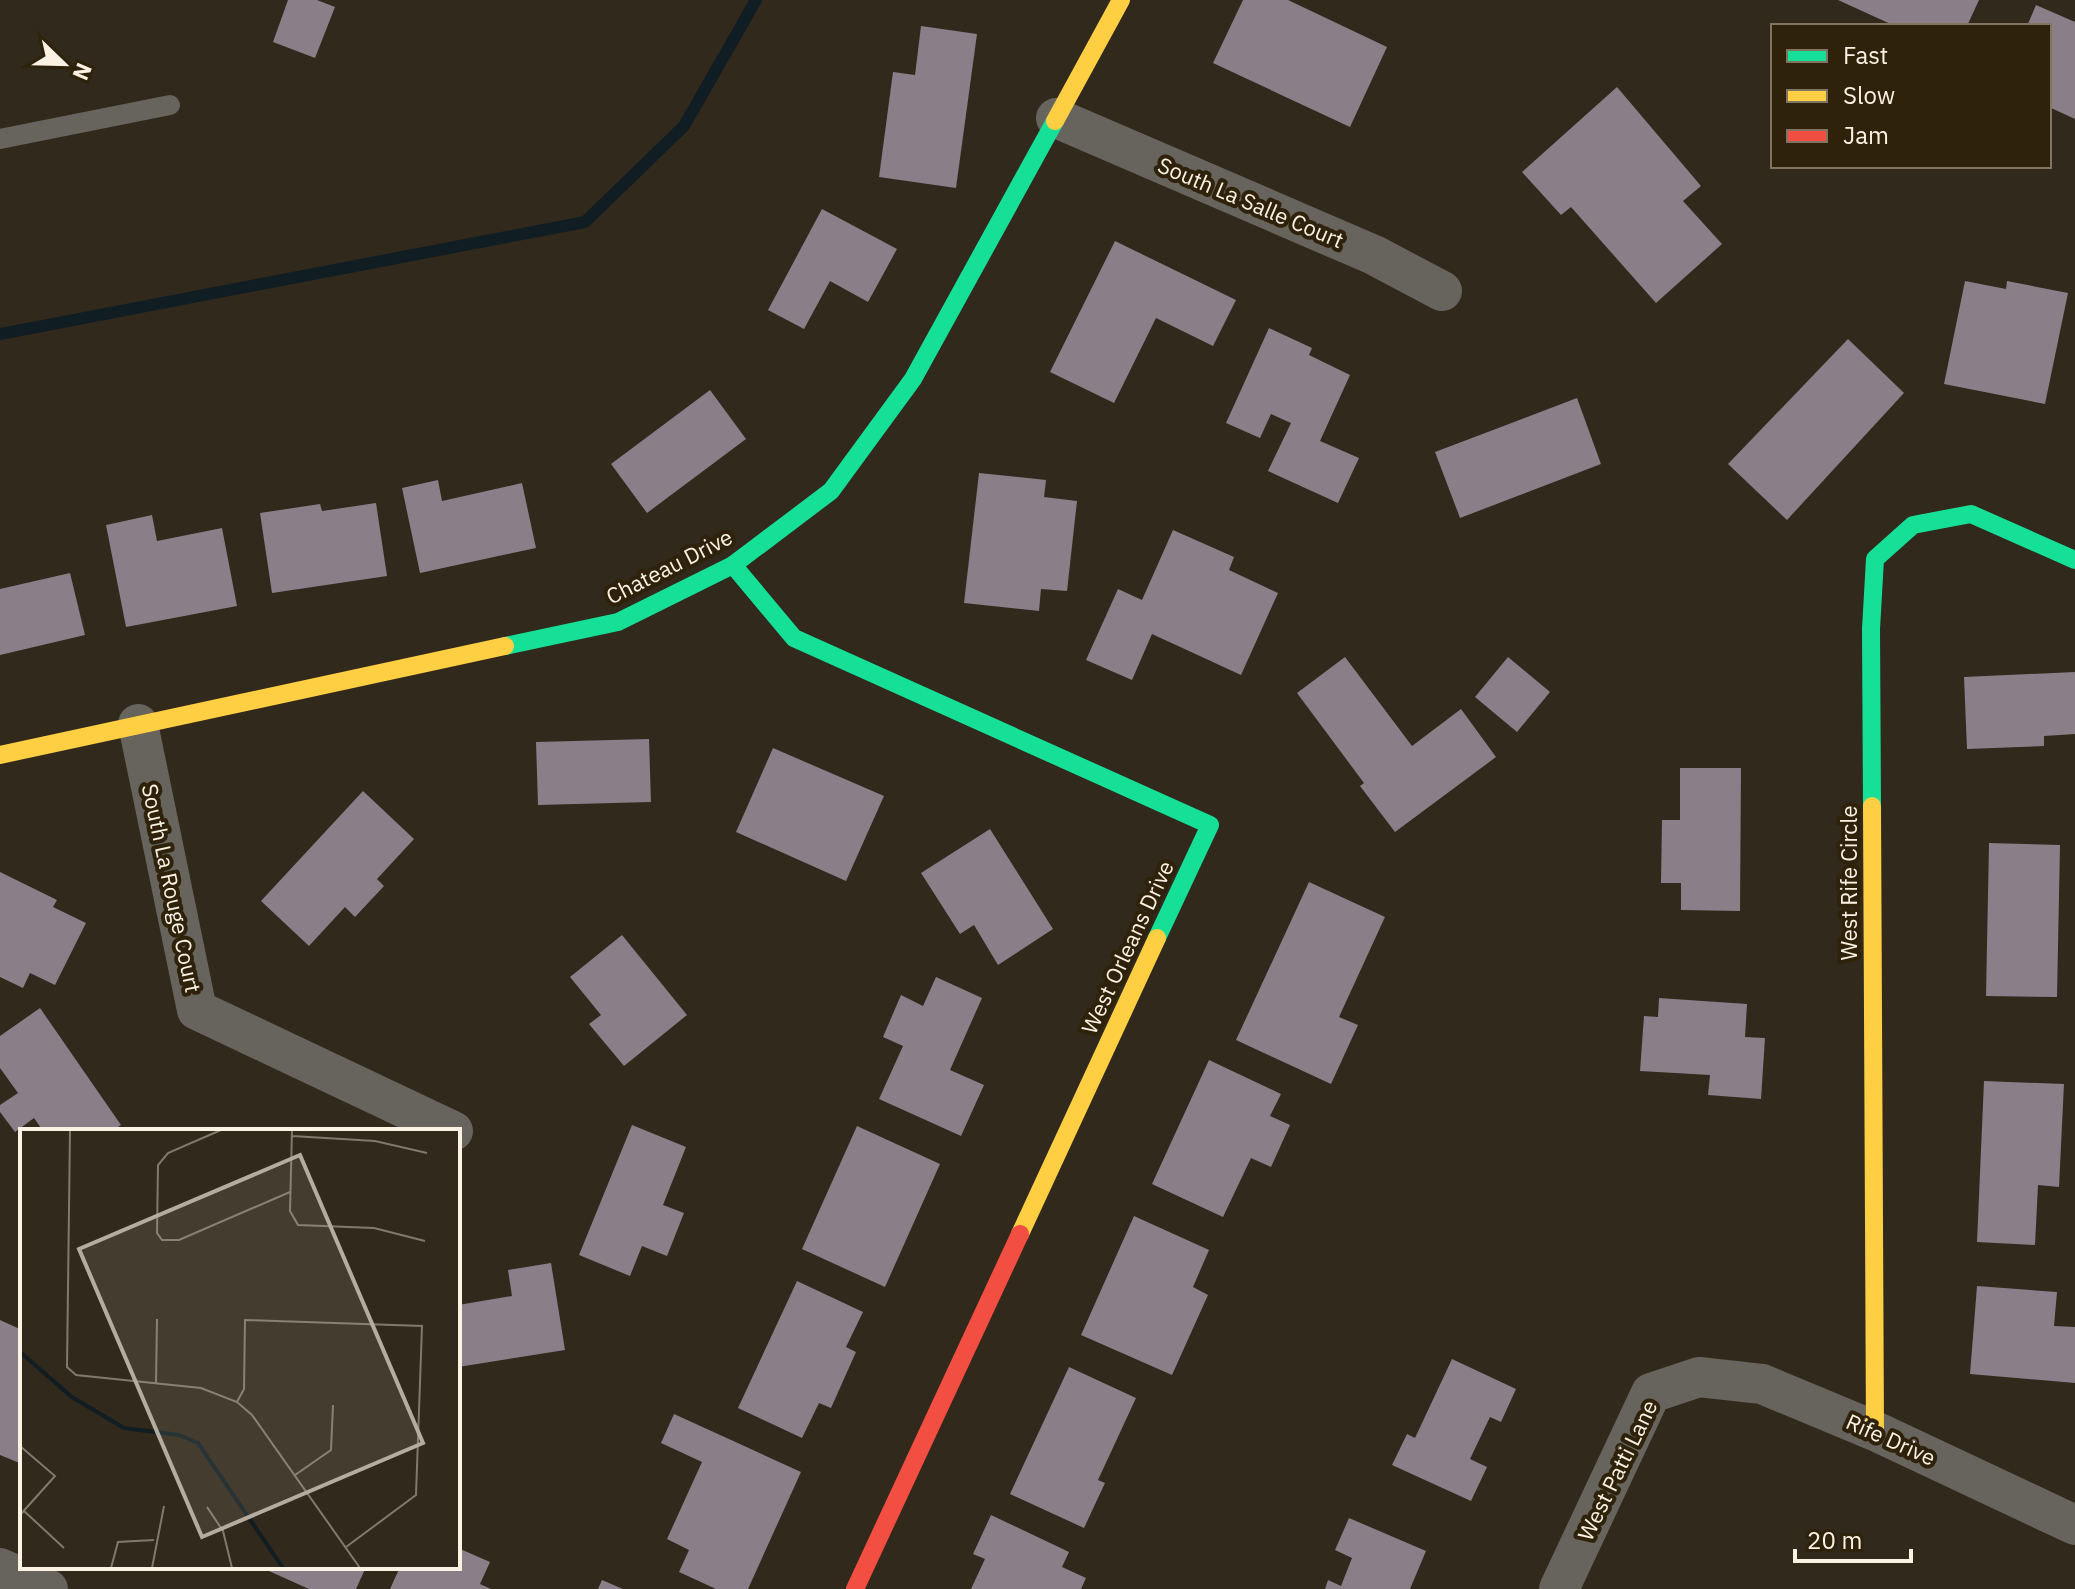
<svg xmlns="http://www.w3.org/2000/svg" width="2075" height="1589" font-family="'IBM Plex Sans',sans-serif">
<rect width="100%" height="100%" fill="#31291c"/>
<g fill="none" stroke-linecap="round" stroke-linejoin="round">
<path stroke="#101e23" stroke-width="12" d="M0,334l585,-112 99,-96 72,-126"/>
</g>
<g fill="#8a7e89">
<path d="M288,0h29l18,7 -20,51 -42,-16z"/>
<path d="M1243,0h45l99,47 -37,80 -137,-64z"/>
<path d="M1838,0h141l-12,26h-72z"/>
<path d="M2036,5l39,17v97l-26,-12v-81h-22z"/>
<path d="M921,26l56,8 -21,154 -77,-11 14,-105 22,3z"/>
<path d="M1617,87l84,99 -18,15 39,43 -66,59 -85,-96 -10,8 -39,-43z"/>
<path d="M822,209l75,40 -29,53 -38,-21 -26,48 -36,-19z"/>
<path d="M1115,241l121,59 -23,46 -57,-28 -42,85 -64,-31z"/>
<path d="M1965,281l41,8 1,-8 61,12 -23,111 -101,-20z"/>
<path d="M1269,328l43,20 -3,7 41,20 -30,66 39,17 -21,45 -70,-32 23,-48 -20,-9 -11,24 -34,-15z"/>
<path d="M1848,339l56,54 -117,127 -59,-56z"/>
<path d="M710,390l36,49 -99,74 -36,-49z"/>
<path d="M1577,398l24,66 -141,54 -25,-66z"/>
<path d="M979,473l67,7 -2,17 33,4 -10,90 -26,-2 -2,22 -75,-8z"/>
<path d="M438,480l4,21 80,-18 14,65 -116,25 -18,-85z"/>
<path d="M376,503l11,73 -115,17 -12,-80 60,-9 2,7z"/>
<path d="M152,515l5,26 65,-13 15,78 -111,21 -20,-102z"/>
<path d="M1173,530l61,27 -5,13 49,23 -37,82 -89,-41 -20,46 -46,-20 32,-71 24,11z"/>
<path d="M70,573l15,62 -85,20v-66z"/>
<path d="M1345,657l67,89 49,-37 35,48 -101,75 -35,-46 4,-3 -67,-90z"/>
<path d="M1508,657l42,35 -33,40 -42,-35z"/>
<path d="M2075,672v62l-31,2v10l-77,3 -3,-72z"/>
<path d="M649,739l2,63 -113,3 -2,-63z"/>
<path d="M773,748l111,48 -38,85 -110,-49z"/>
<path d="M1680,768h61l-1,143 -59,-1v-27h-20l1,-63h18z"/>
<path d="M363,791l51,48 -37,40 7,7 -29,31 -10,-10 -36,39 -48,-45z"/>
<path d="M990,829l63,100 -55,36 -24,-40 -14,9 -39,-61z"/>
<path d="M1989,843l71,2 -3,152 -71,-1z"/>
<path d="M0,872l57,28 -4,7 33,16 -31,62 -25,-12 -7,15 -23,-11z"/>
<path d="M1309,882l76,35 -46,100 19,8 -27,59 -95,-44z"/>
<path d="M622,935l65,80 -63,51 -35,-42 12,-9 -31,-38z"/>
<path d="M936,977l46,21 -32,72 34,15 -23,51 -82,-37 24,-53 -20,-9 18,-42 22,11z"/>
<path d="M1659,998l88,6 -2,33 20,1 -4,61 -53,-4 2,-20 -70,-4 4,-55 14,1z"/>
<path d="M40,1008l81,117 -9,6h-69l-9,-13 -19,14 -15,-20v-7l18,-12 -18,-25v-32z"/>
<path d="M1209,1060l72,34 -11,22 20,9 -19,42 -20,-9 -28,59 -71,-33z"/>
<path d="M1984,1081l80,3 -5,103 -21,-2 -3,60 -58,-3z"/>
<path d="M632,1125l54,22 -23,58 21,8 -17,43 -25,-10 -12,30 -51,-21z"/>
<path d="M857,1126l83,38 -55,123 -83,-38z"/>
<path d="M1134,1216l75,34 -16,37 15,8 -36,80 -91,-40z"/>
<path d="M551,1263l14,87 -107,17v-62l54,-9 -4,-26z"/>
<path d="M797,1281l66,31 -17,35 10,5 -25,56 -12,-5 -17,35 -64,-30z"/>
<path d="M1977,1286l80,6 -3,34 21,1v56l-105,-9z"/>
<path d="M0,1320l22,10v134l-22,-9z"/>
<path d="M1452,1359l64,30 -15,33 -11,-5 -20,42 17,8 -16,34 -79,-36 15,-31 8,4z"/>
<path d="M1069,1367l67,31 -38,82 7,3 -21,45 -74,-34z"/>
<path d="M674,1414l127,58 -53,117h-32l-37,-17 10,-22 -22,-11 35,-77 -41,-19z"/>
<path d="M991,1515l78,37 -7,15 24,11 -5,11h-110l14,-30 -12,-5z"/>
<path d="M1349,1518l77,33 -16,38h-85l3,-9 13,6 11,-28 -17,-8z"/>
<path d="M458,1548l32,14 -10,22 11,5h-101l10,-22h58z"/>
<path d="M260,1567h106l-10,22h-47z"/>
<path d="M602,1580l21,9h-25z"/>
</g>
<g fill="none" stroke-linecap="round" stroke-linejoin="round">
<path stroke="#66645d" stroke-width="20" d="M0,139l170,-34"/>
<g stroke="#66645d" stroke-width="40">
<path d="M1056,118l318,137 68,36"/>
<path d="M138,724l59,286 256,121"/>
<path d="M0,1568l48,21"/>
<path d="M1559,1589l92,-196 48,-16 63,7 113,47 200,94"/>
</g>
<g stroke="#16e098" stroke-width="18">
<path d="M733,565l61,73 416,187 -53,113"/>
<path d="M505,646l113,-24 115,-57 98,-74 82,-112 142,-258"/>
<path d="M1872,806l-1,-177 4,-70 38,-34 58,-11 104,46"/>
</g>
<g stroke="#ffcf43" stroke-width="18">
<path d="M1055,121l66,-121"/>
<path d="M0,755l505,-109"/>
<path d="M1872,806l3,625"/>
<path d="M1020,1234l137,-296"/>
</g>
<path stroke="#f24e42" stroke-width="18" d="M855,1589l165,-355"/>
</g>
<g text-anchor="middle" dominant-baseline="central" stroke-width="8" stroke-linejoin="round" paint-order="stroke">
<g font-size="22" fill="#fbf2e4" stroke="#2f220a">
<text transform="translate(1251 202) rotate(23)">South La Salle Court</text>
<text transform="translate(669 566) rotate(-27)">Chateau Drive</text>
<text transform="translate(1848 883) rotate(-90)">West Rife Circle</text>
<text transform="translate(172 888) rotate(78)">South La Rouge Court</text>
<text transform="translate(1127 947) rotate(-65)">West Orleans Drive</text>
<text transform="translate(1891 1439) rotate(24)">Rife Drive</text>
<text transform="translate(1617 1470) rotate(-64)">West Patti Lane</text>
</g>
</g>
<g transform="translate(20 1129)">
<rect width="440" height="440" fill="#31291c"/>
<path fill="none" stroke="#101e23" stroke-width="4" d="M0,223l52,45 52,31 55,7 19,8 85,125"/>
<path fill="none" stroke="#82796c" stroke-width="2" d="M50,1l-3,237 9,8 125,13 36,14 15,13 108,153M201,1l-53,23 -10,12 -1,68 5,7h17l111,-48M272,1l-2,81 8,14 76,3 51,13M272,7l83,5 52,12M136,254l1,-64M217,273l7,-13 1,-69 177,6 -6,169 -70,52M0,317l35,30 -35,39M275,346l36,-25 2,-45M187,378l16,24 9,37M4,382l40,37M91,439l7,-26 36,-2M132,439l12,-62"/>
<path fill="#b4ac9e" fill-opacity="0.15" stroke="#b4ac9e" stroke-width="4" d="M280,26l123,288 -221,94 -123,-288z"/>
<rect width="440" height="440" fill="none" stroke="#fbf2e4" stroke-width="4"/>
</g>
<rect x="1771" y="24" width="280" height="144" fill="#2f220a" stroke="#817561" stroke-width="2"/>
<rect x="1787" y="50" width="40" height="12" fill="#16e098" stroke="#817561" stroke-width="2"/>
<text x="1843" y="64" font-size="24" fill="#fbf2e4">Fast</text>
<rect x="1787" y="90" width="40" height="12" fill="#ffcf43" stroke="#817561" stroke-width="2"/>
<text x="1843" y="104" font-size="24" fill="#fbf2e4">Slow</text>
<rect x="1787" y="130" width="40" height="12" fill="#f24e42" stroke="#817561" stroke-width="2"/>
<text x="1843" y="144" font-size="24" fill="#fbf2e4">Jam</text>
<g transform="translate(64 64) rotate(113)" stroke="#2f220a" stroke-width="6" paint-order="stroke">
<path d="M0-6L14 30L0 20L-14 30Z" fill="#fbf2e4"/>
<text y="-12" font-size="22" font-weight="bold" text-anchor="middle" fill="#fbf2e4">N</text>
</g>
<path d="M1795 1549v12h116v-12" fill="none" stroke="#fbf2e4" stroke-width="4"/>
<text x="1807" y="1549" font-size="24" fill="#fbf2e4" stroke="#2f220a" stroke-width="6" paint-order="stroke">20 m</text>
</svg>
